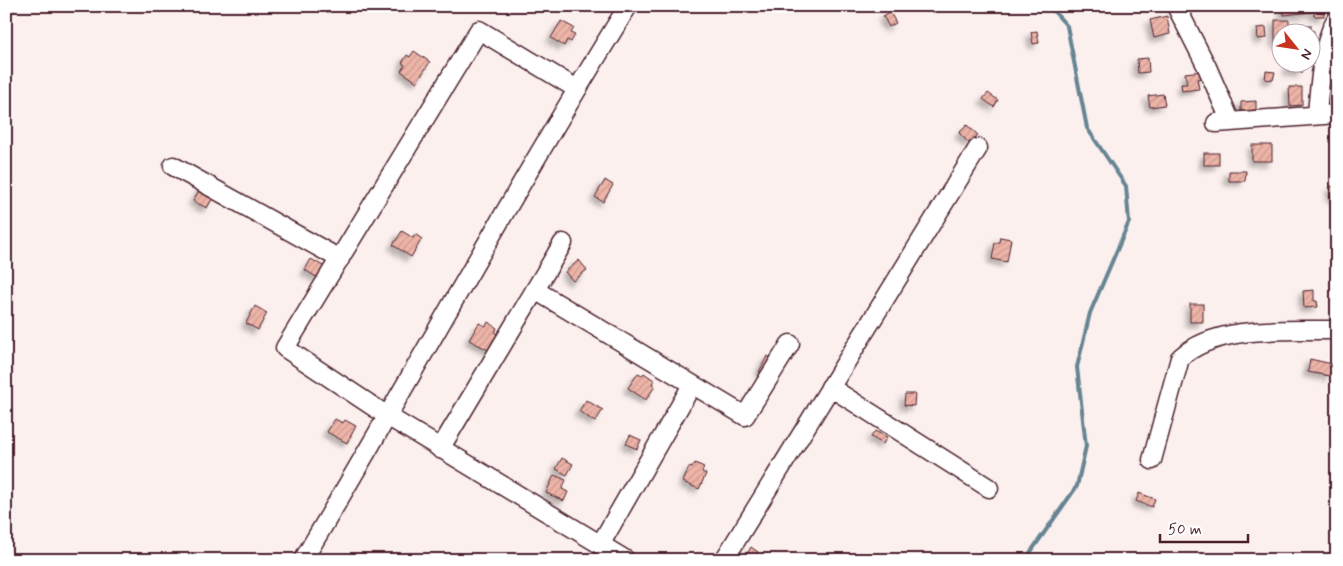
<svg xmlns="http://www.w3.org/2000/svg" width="1343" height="566" font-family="Mynerve,sans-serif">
<defs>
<pattern id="building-hatch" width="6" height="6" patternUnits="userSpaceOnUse" patternTransform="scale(1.25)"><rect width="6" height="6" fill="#edb4a8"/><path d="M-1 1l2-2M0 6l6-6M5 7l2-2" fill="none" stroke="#cd9a91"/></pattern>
<filter id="shadow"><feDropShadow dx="-4.5" dy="4.5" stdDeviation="2.5" flood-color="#0004"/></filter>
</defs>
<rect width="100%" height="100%" fill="#fbf0ee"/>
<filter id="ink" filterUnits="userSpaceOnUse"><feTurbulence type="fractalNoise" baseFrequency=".02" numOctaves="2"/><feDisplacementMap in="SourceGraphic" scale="10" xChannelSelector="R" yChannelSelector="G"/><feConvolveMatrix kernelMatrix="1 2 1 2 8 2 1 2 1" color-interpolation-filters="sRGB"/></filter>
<g filter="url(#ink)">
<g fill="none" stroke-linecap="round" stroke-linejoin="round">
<g stroke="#668492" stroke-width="4">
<path d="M6,16l4,-2 5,-8"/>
<path d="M1025,560l52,-74 9,-40 -9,-79 13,-54 39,-91 -3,-36 -39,-58 -20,-102 -18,-20"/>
</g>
</g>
<g fill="url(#building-hatch)" stroke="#4a1f2b" filter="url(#shadow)">
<path d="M1283,6h29v6l-28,3z"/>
<rect x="1314" y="6" width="10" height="10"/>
<path d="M890,12l6,11 -7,4 -6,-11z"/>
<path d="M1167,16l3,18 -16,4 -4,-18z"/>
<path d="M1275,20h14v11l7,1h-16v11h-5z"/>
<path d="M561,21l13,7 -3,5 4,2 -4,7 -4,-2 -3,6 -13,-8z"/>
<path d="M1303,25h8v5l3,1v8l-3,-1 -1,3v-9h-13l1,-3h5z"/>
<path d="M1266,27l1,11 -9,1 -1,-11z"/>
<path d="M1037,31l2,12 -6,1 -2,-12z"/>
<path d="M414,51l16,11 -13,20 -16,-11 4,-6 -3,-2 5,-8 3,2z"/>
<path d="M1148,58l1,14 -11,1 -1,-14z"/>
<path d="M1290,62h13l-1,11 -14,-2z"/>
<path d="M1202,71l1,7 -6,1 2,10 -17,2 -1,-7h6l-2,-11z"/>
<path d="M1266,71l9,1 -2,8 -8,-1z"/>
<path d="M1289,87h13v18l-12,1z"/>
<path d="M988,93l10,7 -4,7 -11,-8z"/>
<path d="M1163,94l2,11 -15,2 -2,-11z"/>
<path d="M1256,101v9l-15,1v-9z"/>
<path d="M967,125l11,10 -9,8 -10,-10z"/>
<rect x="1252" y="145" width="20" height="16"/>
<rect x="1204" y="153" width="15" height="12"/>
<path d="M1229,171h17l-1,10h-16z"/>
<path d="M605,180l8,5 -10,17 -8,-5z"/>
<path d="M203,184l13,8 -9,16 -14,-7z"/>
<path d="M1331,186l6,1v10h-7z"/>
<path d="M402,231l11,7 2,-4 7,5 -11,18 -18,-12z"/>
<path d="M1000,237l11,2 -4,23 -15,-3 3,-16h4z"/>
<path d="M311,259l14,8 -7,11 -13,-8z"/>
<path d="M579,260l8,10 -14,11 -8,-9z"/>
<path d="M1314,290v11h3l1,6 -14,1 -1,-17z"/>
<rect x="1190" y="304" width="13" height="18"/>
<path d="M255,306l12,7 -9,17 -12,-7z"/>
<path d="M488,322l9,6 -2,5 3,1 -4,7 7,5 -5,8 -27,-14 10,-17 7,3z"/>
<path d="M767,356l11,5 -8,16 -11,-5z"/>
<path d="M1310,359l22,5 -2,12 -22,-4z"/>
<path d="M638,373l4,2 2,-2 10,7 -2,4 3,2 -9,14 -18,-12z"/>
<path d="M905,394h10l-1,12 -10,-1z"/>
<path d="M586,400l17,10 -8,12 -16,-11z"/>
<path d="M335,419l8,4 2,-3 11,6 -9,17 -20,-11z"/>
<path d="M875,431l12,6 -4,7 -12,-7z"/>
<path d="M630,435l11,5 -4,9 -11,-5z"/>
<path d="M562,458l11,6 -6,11 -11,-6z"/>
<path d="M695,463l9,4 -2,5 4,2 -7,15 -16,-7 6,-15 3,1z"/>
<path d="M554,475l12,5 -4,9 6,3 -4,9 -18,-8z"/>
<path d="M1139,493l16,6 -3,8 -16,-6z"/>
<path d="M751,547l7,5 -4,8 -9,-2z"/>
</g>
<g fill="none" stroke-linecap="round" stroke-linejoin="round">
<g stroke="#4a1f2b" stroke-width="21">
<g id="minor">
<path d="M1176,6l31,61 23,53"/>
<path d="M577,89l-98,-59 -194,318 104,69 237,143"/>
<path d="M1317,114c2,-25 6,-75 20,-96"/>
<path d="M1216,123l121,-9"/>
<path d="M173,166l167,93"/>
<path d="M535,290l210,126 45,-72"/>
<path d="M830,387l159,101"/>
<path d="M440,449l123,-206"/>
<path d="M1152,460l28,-102c37,-34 108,-27 157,-28"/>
<path d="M600,545l92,-160"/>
<path d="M303,560c110,-184 212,-372 325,-554"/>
<path d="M724,560l254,-412"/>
</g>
</g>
<use href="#minor" stroke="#fff" stroke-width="18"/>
</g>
</g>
<rect width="1343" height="566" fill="none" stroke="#fff" stroke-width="25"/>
<rect x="12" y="12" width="1318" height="541" fill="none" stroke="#4a1f2b" stroke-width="2" filter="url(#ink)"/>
<g transform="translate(1296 48) rotate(120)"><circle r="24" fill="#ffffff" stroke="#b7a5aa"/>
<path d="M0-4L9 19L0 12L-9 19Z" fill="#c8321e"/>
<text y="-8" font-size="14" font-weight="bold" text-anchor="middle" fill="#4a1f2b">N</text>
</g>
<path d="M1160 534v8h88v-8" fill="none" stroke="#4a1f2b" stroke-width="2.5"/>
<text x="1168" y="534" font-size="15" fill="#4a1f2b" stroke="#ffffff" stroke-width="4" paint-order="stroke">50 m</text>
</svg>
